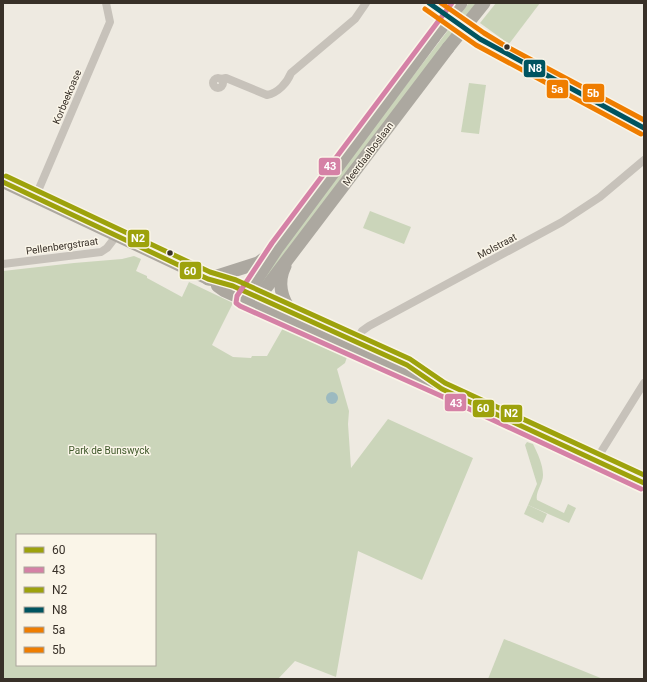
<svg xmlns="http://www.w3.org/2000/svg" width="647" height="682" font-family="Roboto,sans-serif">
<rect width="100%" height="100%" fill="#eeeae1"/>
<g fill="#cbd5ba" fill-rule="evenodd">
<path d="M469,3h10l-214,280 -6,-3 65,-88z"/>
<path d="M496,3h44l-31,41 -29,-21z"/>
<path d="M469,83l17,2 -7,49 -18,-2z"/>
<path d="M370,211l41,16 -7,17 -41,-16z"/>
<path d="M134,256l7,3 -5,12 11,5v2l35,19 7,-15 44,21 -21,42 21,12 18,1 1,-2h15l16,-28 64,29 -2,6 -8,6 12,42 -1,13 3,44 37,-49 85,39 -51,122 -64,-29 -22,126 -41,-16 -17,18h-275v-408l71,-8 48,-4zM17,535h138v130h-138z"/>
<path d="M527,442l6,2c5,10 10,21 10,31 0,9 -8,17 -6,25l27,13 4,-9 8,4 -7,15 -41,-18 9,-21 -12,-39z"/>
<path d="M528,505l19,9 -4,9 -19,-9z"/>
<path d="M504,639l99,40h-115z"/>
</g>
<circle fill="#9cbac0" cx="332" cy="398" r="6"/>
<g fill="none" stroke-linecap="round" stroke-linejoin="round">
<g stroke="#c7c2ba" stroke-width="8">
<path d="M429,3l51,36 19,11 145,78"/>
<circle cx="218" cy="83" r="5"/>
<path d="M221,79l5,-1 41,17c11,-2 20,-12 24,-22l64,-54 11,-16"/>
<path d="M35,198l75,-176 -4,-19"/>
<path d="M3,264l98,-12 6,-4 10,-13"/>
<path d="M356,341l6,-10 7,-5 193,-104 38,-25 44,-37"/>
<path d="M596,460l48,-77"/>
</g>
<g stroke="#aca79f" stroke-width="12">
<path d="M3,182l205,97 25,7 174,79 35,24"/>
<path d="M217,286l7,5 96,44 122,54 202,94"/>
</g>
<g stroke="#aca8a0" stroke-width="13">
<path d="M285,266c-8,16 -4,33 7,46"/>
<path d="M208,279l50,-16 11,-8"/>
<path d="M243,300l35,-53 156,-210"/>
<path d="M254,305l5,-8 189,-249"/>
</g>
<g stroke="#aca8a0" stroke-width="13">
<path d="M434,37l27,-34"/>
<path d="M448,48l36,-45"/>
</g>
<g stroke="#faf5e8" stroke-width="8">
<path id="bus-1" d="M3,182l205,97 25,7 174,79 35,24 202,94"/>
</g>
<g stroke="#faf5e8" stroke-width="8">
<path id="bus-2" d="M452,3l-180,240 -35,53 -1,7 4,3 199,89 202,94"/>
</g>
<g stroke="#faf5e8" stroke-width="8">
<path id="bus-3" d="M6,176l204,96 26,8 174,79 35,24 199,92"/>
</g>
<g stroke="#faf5e8" stroke-width="8">
<path id="bus-4" d="M429,3l51,36 164,89"/>
</g>
<g stroke="#faf5e8" stroke-width="8">
<path id="bus-5" d="M425,9l51,36 165,89"/>
</g>
<g stroke="#faf5e8" stroke-width="8">
<path id="bus-6" d="M441,3l43,30 18,11 142,76"/>
</g>
<use href="#bus-1" stroke="#9da20c" stroke-width="5"/>
<use href="#bus-2" stroke="#d581a6" stroke-width="5"/>
<use href="#bus-3" stroke="#9da20c" stroke-width="5"/>
<use href="#bus-4" stroke="#005460" stroke-width="5"/>
<use href="#bus-5" stroke="#ef7d00" stroke-width="5"/>
<use href="#bus-6" stroke="#ef7d00" stroke-width="5"/>
</g>
<g fill="#383028" stroke="#faf5e8" stroke-width="1.5">
<circle cx="507" cy="47" r="3.5"/>
<circle cx="170" cy="253" r="3.5"/>
</g>
<g text-anchor="middle" dominant-baseline="central" stroke-width="3" stroke-linejoin="round" paint-order="stroke">
<g font-size="10" fill="#383028" stroke="#faf5e8">
<text transform="translate(67 97) rotate(-67)">Korbeekoase</text>
<text transform="translate(368 154) rotate(-53)">Meerdaalboslaan</text>
<text transform="translate(62 246) rotate(-8)">Pellenbergstraat</text>
<text transform="translate(497 246) rotate(-28)">Molstraat</text>
</g>
<g font-size="10" fill="#3f582a" stroke="#faf5e8">
<text x="109" y="450">Park de Bunswyck</text>
</g>
</g>
<g stroke="#faf5e8" stroke-width="1.5">
<rect x="523" y="59" width="23" height="19" rx="4" fill="#005460"/>
<rect x="546" y="79" width="23" height="20" rx="4" fill="#ef7d00"/>
<rect x="582" y="83" width="23" height="20" rx="4" fill="#ef7d00"/>
<rect x="318" y="157" width="23" height="19" rx="4" fill="#d581a6"/>
<rect x="127" y="229" width="23" height="19" rx="4" fill="#9da20c"/>
<rect x="179" y="261" width="23" height="19" rx="4" fill="#9da20c"/>
<rect x="444" y="393" width="23" height="19" rx="4" fill="#d581a6"/>
<rect x="472" y="399" width="23" height="19" rx="4" fill="#9da20c"/>
<rect x="500" y="404" width="23" height="19" rx="4" fill="#9da20c"/>
</g>
<g font-size="11" text-anchor="middle" font-weight="bold" fill="#fff">
<text x="535" y="72">N8</text>
<text x="557" y="93">5a</text>
<text x="593" y="97">5b</text>
<text x="330" y="170">43</text>
<text x="138" y="242">N2</text>
<text x="190" y="275">60</text>
<text x="456" y="407">43</text>
<text x="483" y="412">60</text>
<text x="511" y="417">N2</text>
</g>
<rect width="647" height="682" fill="none" stroke="#383028" stroke-width="8"/>
<rect x="16" y="534" width="140" height="132" fill="#faf5e8" stroke="#aca69b"/>
<rect x="24" y="547" width="20" height="6" fill="#9da20c" stroke="#aca69b"/>
<text x="52" y="554" font-size="12" fill="#383028">60</text>
<rect x="24" y="567" width="20" height="6" fill="#d581a6" stroke="#aca69b"/>
<text x="52" y="574" font-size="12" fill="#383028">43</text>
<rect x="24" y="587" width="20" height="6" fill="#9da20c" stroke="#aca69b"/>
<text x="52" y="594" font-size="12" fill="#383028">N2</text>
<rect x="24" y="607" width="20" height="6" fill="#005460" stroke="#aca69b"/>
<text x="52" y="614" font-size="12" fill="#383028">N8</text>
<rect x="24" y="627" width="20" height="6" fill="#ef7d00" stroke="#aca69b"/>
<text x="52" y="634" font-size="12" fill="#383028">5a</text>
<rect x="24" y="647" width="20" height="6" fill="#ef7d00" stroke="#aca69b"/>
<text x="52" y="654" font-size="12" fill="#383028">5b</text>
</svg>
